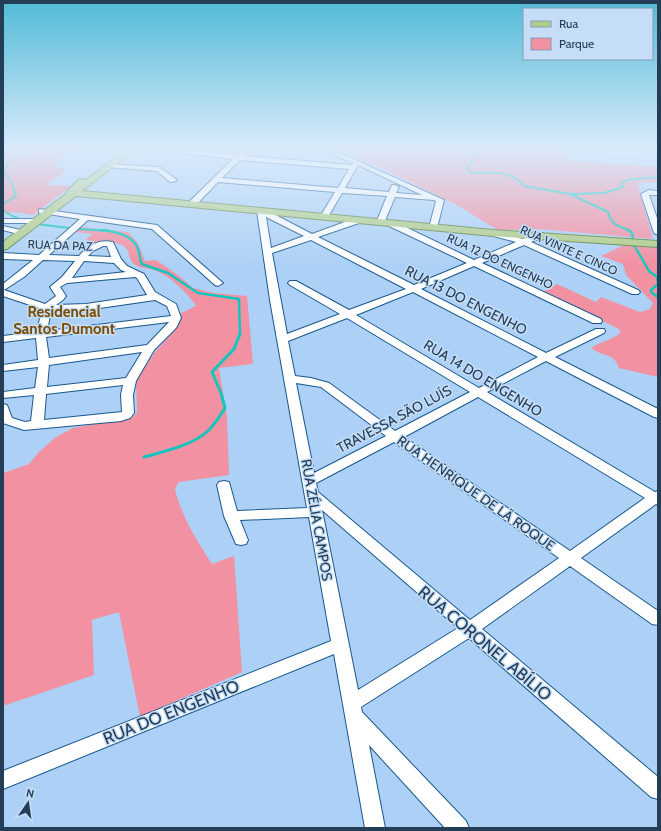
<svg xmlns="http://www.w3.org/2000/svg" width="661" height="831" font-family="Cabin,sans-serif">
<rect width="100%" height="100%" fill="#add1f6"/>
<g fill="#f291a2">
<path d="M5,149h69l-17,11 -1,7 8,2 1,2c-5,6 -13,7 -17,14l23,1 -38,29 -18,-3 -12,2v-64z"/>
<path d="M336,149h212l14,1 4,8 8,3 84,6v15l-21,1 16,56 -114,-10 -41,1 -43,-26 -105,-51z"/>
<path d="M79,227l49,5 10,11 7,18 11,-1 23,16 14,12 21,5 33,3 6,68 -34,4 8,49 2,58 -50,7 -4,7c7,29 21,50 37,75l22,-8 8,116 -102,45 -21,-105 -27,8 2,55 -91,31v-233l26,-9 10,-12 17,-15 17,-9 58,-10 6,-5 -1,-33 19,-28 19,-21 6,-10 -1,-7 17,-8c-9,-14 -26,-30 -42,-36 -7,-2 -16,-2 -21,-7 -5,-6 -3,-14 -11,-18 -12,-5 -24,3 -36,-6l7,-5 -19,-2z"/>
<path d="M626,244l32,3v130l-39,-9c-5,-16 -17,-11 -28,-20 9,-6 21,-8 29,-15l-1,-4 -76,-37 14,-8 39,18 5,-5 39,15 10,-3 3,-6 -27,-28 -3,-11 -22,-8z"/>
</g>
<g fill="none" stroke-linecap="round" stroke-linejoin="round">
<g stroke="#10c6bd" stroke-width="2">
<path d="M459,149l17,5 -1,5c-4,3 -7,5 -8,10l4,4c18,-1 41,-3 53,13l46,8 38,18c4,15 11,13 22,19"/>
<path d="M572,194l32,-1 19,-6 -1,-4 5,-3 31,-3"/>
<path d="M3,204l13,-8 -4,-12 -8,-12 5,-11 14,-12"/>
<path d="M3,210l9,6 11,4"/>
<path d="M37,224l32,4"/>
<path d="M79,229l30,2"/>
</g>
<g stroke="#10c6bd" stroke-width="2.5">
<path d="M100,230c13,1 33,4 38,19 2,5 1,10 4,15l26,9 30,20 41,6 1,36"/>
<path d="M628,230l4,3 1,6"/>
<path d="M634,245l15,26 8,6 1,6"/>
<path d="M658,284l-7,6 1,3 6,4"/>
</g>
<path stroke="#10c6bd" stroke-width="3" d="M144,457c21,-6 47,-11 64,-26 7,-7 12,-15 17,-23l-4,-15 -9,-21 22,-23 6,-15"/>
<g stroke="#18578d" stroke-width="2">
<g id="minor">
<path d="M162,149h17l58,6 7,-6h6l-6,7 108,9 1,-2 -31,-14h9l113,51 -7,28 -4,2 -4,-2 7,-27 -2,-1 -39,-3 -11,26 -4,2 -4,-2 11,-27 -45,-3 -14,24 -4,2 -4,-2 15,-25 -117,-10 -24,25h-3l-4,-2 1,-2 45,-44 -68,-8zM240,160l109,9 -11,19 -116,-10zM358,165l64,30 -26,-2 3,-6 -4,-2h-3l-3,7 -44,-4z"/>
<path d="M561,149h7l-4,2z"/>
<path d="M109,164l50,3 18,13 -4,2h-3l-13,-11 -50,-4 -1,-1z"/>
<path d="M649,190l9,1v4h-9l9,26v14l-4,-2 -13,-39z"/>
<path d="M39,209l118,16 66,58 -5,3 -3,-1 -63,-56 -64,-9 -39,35 30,1c9,-11 20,-17 34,-14l8,17 6,7 17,8 11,18 21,12 5,14 -5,10 -22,22 -18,31 -3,14 1,18 -4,5 -9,3 -97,9 -21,-7v-19l4,1 5,13 13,4 6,-1 3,-26 -31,3v-6l32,-4 3,-21 -35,4v-6l35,-5 -2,-22 -33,4v-6l34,-4 5,-23 -39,-13v-12l30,-24 -30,-1v-6l36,2 41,-36 -38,-6h-3zM103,246h4l4,11 -23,-1 5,-5zM43,260l32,1 -13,16 -12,10 6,9 -11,8 -41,-14 20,-13zM84,261l30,2 7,7 5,2 -54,6zM135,277l2,1 10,17 -61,9 -30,1 7,-5 3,-4 -6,-9 7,-4zM155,300l12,6 4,10 -124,15 4,-21h35zM169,322l-22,23 -98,13 -3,-21zM142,352l-16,26 -79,9 2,-22zM123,385l-2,10 1,17 -78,8 2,-26z"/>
<path d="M258,209h6l48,25 41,-15h6v4l-41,14 96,48 53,-22 -78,-37v-4h6l79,38 42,-18 -26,-7 -1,-2 1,-2h3l30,8 14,-6h6l1,2 -1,2 -12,5 107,48 2,2 -2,2h-6l-108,-49 -42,18 119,56 1,2 -1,2h-8l-119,-57 -53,23 125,64 50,-24h8l1,2 -1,2 -49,24 103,52v9l-4,-1 -108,-56 -59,31 168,100 3,-1v14l-2,-1 -75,54 77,53v14l-6,-1 -82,-58 -88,63 176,148v22l-7,-2 -182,-159 -108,69 1,5 104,109 3,7h-24l-76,-83 16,83h-20l-31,-174 -331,135v-18l328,-130 -22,-124 -69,3 8,20 -2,4 -5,1 -5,-1 -12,-28 -7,-31 2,-3 5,-1 5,1 8,29 70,-3 -37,-208 -13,-89zM266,217l38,19 -33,12zM311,240l95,49 -57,21 -53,-29h-6l-2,2 2,2 50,29 -53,20 -15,-81zM413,292l125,65 -59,31 -123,-73zM347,318l123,74 -75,39 -66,-48 -18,-5 -16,-2 -7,-35zM296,383l25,4 65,49 -72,37zM478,397l167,101 -75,53 -166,-114zM394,442l165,116 -89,62 -152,-128 -2,-9zM322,510l136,118 -100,62z"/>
<path d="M3,219h33l4,2 -4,2h-33z"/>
<path d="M3,226l22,5 1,2 -4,2 -19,-5z"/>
</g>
</g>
<g stroke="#5e8544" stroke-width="2">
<path id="major" d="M127,149h9l-54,42 411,39 165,11v6l-165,-11 -417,-40 -69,53 -4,1v-8l63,-48 1,-3 12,-12 7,1z"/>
</g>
<path stroke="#6b89a9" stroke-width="1" stroke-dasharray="1 2" stroke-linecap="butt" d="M570,152l17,5 71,4"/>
<use href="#minor" fill="#fff" fill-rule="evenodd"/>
<use href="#major" fill="#b1cd89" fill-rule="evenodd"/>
</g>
<linearGradient id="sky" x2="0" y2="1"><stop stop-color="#51bbd7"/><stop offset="0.56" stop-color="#daeafb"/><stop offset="1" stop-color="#daeafb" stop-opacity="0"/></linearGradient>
<rect width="661" height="265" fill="url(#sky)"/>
<g text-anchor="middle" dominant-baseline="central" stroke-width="3" stroke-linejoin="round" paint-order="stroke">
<g font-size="12" fill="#253e57" stroke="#c5ddf6">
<text transform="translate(60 245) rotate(2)">RUA DA PAZ</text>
<text transform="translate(569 250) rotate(24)">RUA VINTE E CINCO</text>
<text transform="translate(500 261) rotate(25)">RUA 12 DO ENGENHO</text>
</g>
<g font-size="14" fill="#253e57" stroke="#c5ddf6">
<text transform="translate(466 300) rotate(27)">RUA 13 DO ENGENHO</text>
<text transform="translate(483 378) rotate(31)">RUA 14 DO ENGENHO</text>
<text transform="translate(394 419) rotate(-28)">TRAVESSA SÃO LUÍS</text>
<text transform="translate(476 493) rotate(35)">RUA HENRIQUE DE LÃ ROQUE</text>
<text transform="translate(317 520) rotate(80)">RUA ZÉLIA CAMPOS</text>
</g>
<g font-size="15" font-weight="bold" fill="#7b4c01" stroke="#c5ddf6">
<text x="64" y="312">Residencial<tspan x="64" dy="17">Santos Dumont</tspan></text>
</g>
<g font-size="17" fill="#253e57" stroke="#c5ddf6">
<text transform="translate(485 643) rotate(40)">RUA CORONEL ABÍLIO</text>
<text transform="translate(171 712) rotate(-22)">RUA DO ENGENHO</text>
</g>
</g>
<rect width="661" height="831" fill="none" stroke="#253e57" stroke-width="8"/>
<rect x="523" y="8" width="130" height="52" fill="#c5ddf6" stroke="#859db6"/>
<rect x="531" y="21" width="20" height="6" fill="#b1cd89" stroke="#859db6"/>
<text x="559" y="28" font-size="12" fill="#253e57">Rua</text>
<rect x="531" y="38" width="20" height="12" fill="#f291a2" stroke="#859db6"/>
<text x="559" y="48" font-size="12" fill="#253e57">Parque</text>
<g transform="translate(28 803) rotate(13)" stroke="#c5ddf6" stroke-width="3" paint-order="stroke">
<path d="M0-3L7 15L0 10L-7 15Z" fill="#253e57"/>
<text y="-6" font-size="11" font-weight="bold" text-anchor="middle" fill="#253e57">N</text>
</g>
</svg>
